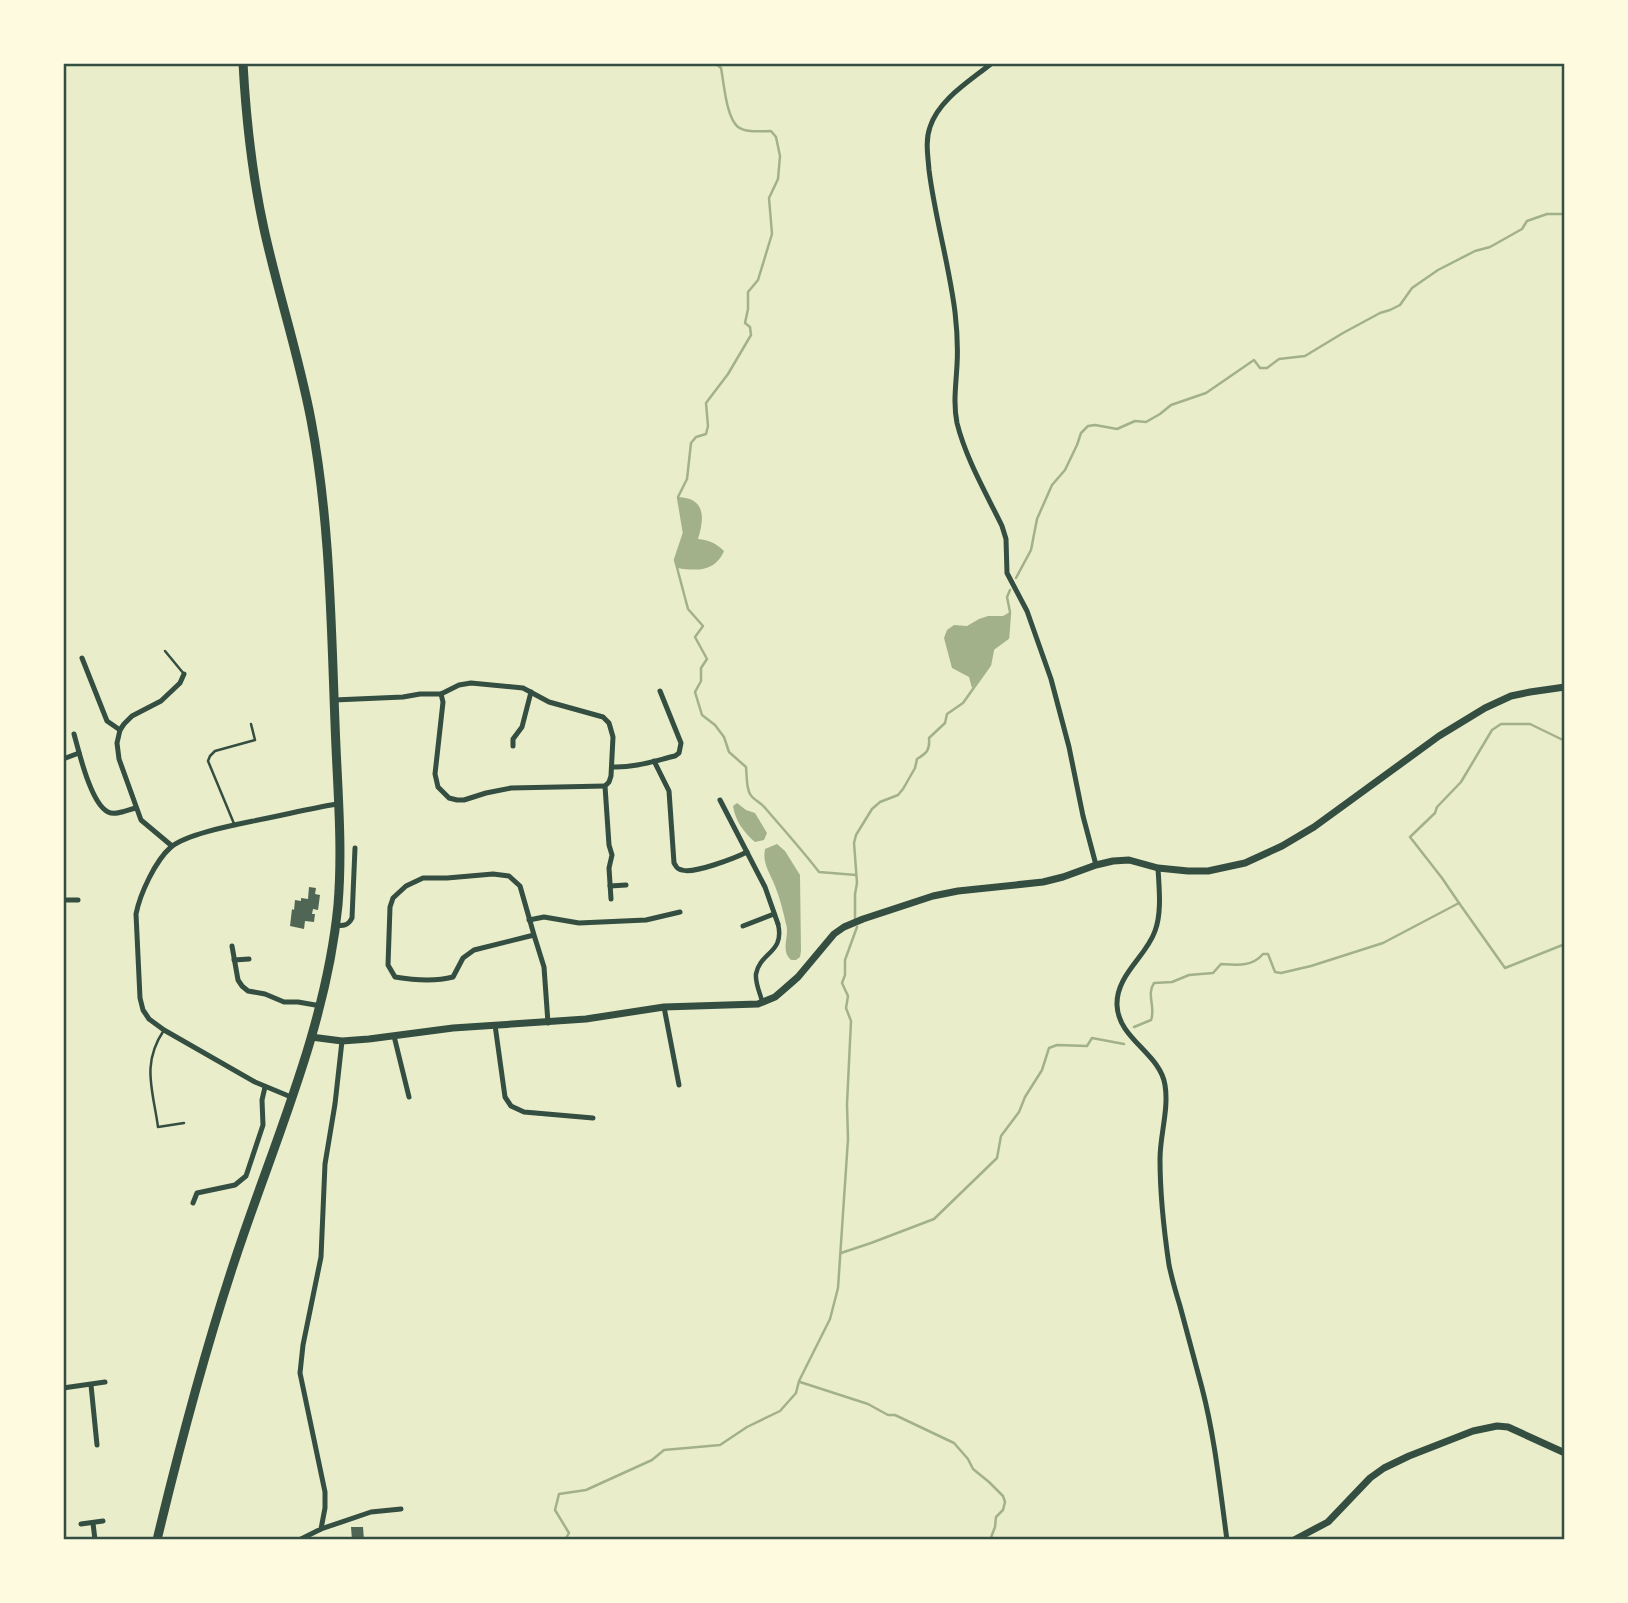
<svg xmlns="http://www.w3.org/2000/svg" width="1628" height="1603" font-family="'Golos Text',sans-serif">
<rect width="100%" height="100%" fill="#e9edc9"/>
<g fill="#a3b18a">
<path d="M678,497c27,1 27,20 20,42 11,1 18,4 26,12 -9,21 -27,20 -47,17l-2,-8 9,-27z"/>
<path d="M1010,612l-2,26 -15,11 -3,16 -18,23 -3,-11 -17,-9 -8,-30 3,-8 7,-5 13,1 12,-7 9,-3h15z"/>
<path d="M737,803l9,7 9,3 12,20 -3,7 -9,2c-11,-9 -20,-22 -22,-36z"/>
<path d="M777,844l8,7 15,24 1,76 -1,6 -4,3h-5c-11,-10 -1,-24 -5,-36 -3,-13 -6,-26 -11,-38 -5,-13 -13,-23 -10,-37z"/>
</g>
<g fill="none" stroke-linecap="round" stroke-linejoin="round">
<g stroke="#a3b18a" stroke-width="2.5">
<path d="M715,63l6,5c3,15 5,49 17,59 8,6 23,4 33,4l5,6 4,19 -2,23 -9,19 3,36 -14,46 -10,12v17l-3,14 5,4 1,8 -23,39 -22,29 2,23 -2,8 -10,3 -5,6 -4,36 -9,18 6,36 -9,27 13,49 15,17 -8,11 12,22 -6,9v13l-6,11 7,23 13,10 9,12 5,15 17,15c1,9 0,20 4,27 3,6 12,9 16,15 18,21 36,41 53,63l37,3"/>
<path d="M1016,578l15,-28 6,-31 15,-34 13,-15 12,-25 4,-12 7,-7 7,-1 22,4 18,-8 11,1 14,-8 11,-9 35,-12 48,-33 6,8h7l12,-9 26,-3 38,-23 37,-20 10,-3 10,-5 12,-17 26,-18 37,-19 15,-4 32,-18 5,-8 20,-7h18"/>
<path d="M1459,903l-17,-25 -32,-41 25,-24 2,-6 24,-25 31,-52 9,-6h29l35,17"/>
<path d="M855,919v-25l2,-11 -3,-40 2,-8 16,-26 8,-7 18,-7 5,-6 12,-21 2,-9c10,-6 13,-9 12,-21l16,-15 2,-9 16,-11 27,-38 3,-16 15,-11 2,-26 -3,-15 3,-7"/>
<path d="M1134,1027l17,-7c5,-13 -5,-25 3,-37l18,-1 17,-7 24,-2 8,-9c16,1 31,3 42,-10h5l7,18 6,1 30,-7 72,-23 76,-40 46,65 60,-24"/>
<path d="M841,1253l30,-10 63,-24 63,-61 4,-22 18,-24 6,-15 17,-27 7,-22 8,-3 30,1 5,-8 32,6"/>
<path d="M800,1382l68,22 20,11h7l59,28 14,16 5,10 16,13 14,14 2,6 -2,8 -7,7 -1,10 -5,13"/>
<path d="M565,1540l4,-7 -14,-23 4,-16 27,-4 66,-30 12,-10 56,-5 27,-18 33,-16 16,-18 3,-12 31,-62 8,-31 10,-149 -1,-35 4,-83 -5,-13 2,-12 -6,-13 3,-8v-15l12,-33"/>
</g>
</g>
<g fill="#4f6655">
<path d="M309,887l7,1 -1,6 5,1 -2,15 -5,-1 -1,5h3l-1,8 -9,-1 -1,8 -14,-3 2,-17 2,1 1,-10 6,1v-3l7,1z"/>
<path d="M351,1527h12l1,13h-12z"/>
</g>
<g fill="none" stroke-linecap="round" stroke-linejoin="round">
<g stroke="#344e41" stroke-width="2.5">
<path d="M165,651l19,23"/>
<path d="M235,826l-27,-65 2,-5 5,-5 40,-11 -4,-16"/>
<path d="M164,1030c-23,34 -11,60 -6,97l26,-4"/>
</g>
<path stroke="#344e41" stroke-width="4.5" d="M762,1001c-2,-8 -7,-18 -6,-27 4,-22 29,-21 22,-50"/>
<g stroke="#344e41" stroke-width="5">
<path d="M992,63c-22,18 -53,36 -62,64 -5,14 -2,29 -1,43 6,48 20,94 26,142 2,17 3,36 2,53 -1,20 -4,38 0,58 9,36 29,70 45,103l4,13 1,34 20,38 24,68 18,68 14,69 13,49"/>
<path d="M82,658l25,63 13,9"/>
<path d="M441,694l2,8 -8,72 3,13 11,11 8,2h7l22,-7 25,-5 94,-2"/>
<path d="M334,700l69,-3 17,-3h21l18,-9 12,-2 52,5 26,14 54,15 6,6 4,14 -2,39 -2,6 -4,4 4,59 3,10 -3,13 2,31"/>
<path d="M74,734c5,18 17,70 34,78 8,4 19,-2 28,-4"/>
<path d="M513,746v-7l9,-12 9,-35"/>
<path d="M63,759l16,-6"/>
<path d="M654,761l15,30 5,72c3,4 2,6 8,7 12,4 53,-12 65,-18"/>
<path d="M612,767c22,1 42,-6 63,-11l4,-3 2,-10 -21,-52"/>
<path d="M720,800l45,87 13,37"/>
<path d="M172,846l-31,-26 -22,-61 -2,-16 3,-13 4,-6 8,-8 29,-15 19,-18 4,-9"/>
<path d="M1158,868c1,20 4,44 -3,63 -9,26 -39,44 -38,74 1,34 43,48 48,80 4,24 -5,50 -5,74 0,35 4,72 9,106 3,14 7,28 11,41 7,27 15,55 22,82 13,50 18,101 25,152"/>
<path d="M610,886l16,-1"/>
<path d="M63,900h15"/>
<path d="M529,920l15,-3 35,6 67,-3 34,-8"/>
<path d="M335,925c8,1 13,1 17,-7l3,-70"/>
<path d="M743,926l31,-12"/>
<path d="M534,935l-14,-49 -11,-10 -16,-2 -46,4h-24l-17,8 -13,12 -3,9 -2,58 7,12c18,3 39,5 58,0l10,-19 11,-8 60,-15 10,32 4,56"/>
<path d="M232,946l6,34 4,6 6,5 17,3 19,8h14l23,4"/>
<path d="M234,960l15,-1"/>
<path d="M664,1007l15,78"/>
<path d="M495,1025l10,72 6,9 13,6 69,6"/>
<path d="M394,1036l15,61"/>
<path d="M291,1097l-36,-15 -91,-52 -15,-11 -6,-9 -3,-12 -4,-84c4,-20 19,-53 35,-67 17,-14 69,-23 92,-28 25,-5 49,-11 74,-15"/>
<path d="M193,1203l4,-10 38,-8 11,-9 17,-51 -1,-25 3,-13"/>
<path d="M91,1385l6,60"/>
<path d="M63,1388l42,-6"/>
<path d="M93,1523l2,17"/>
<path d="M81,1524l22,-3"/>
<path d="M321,1529l50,-17 30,-3"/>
<path d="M299,1540l22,-11 4,-21v-16l-25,-119 3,-28 18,-88 4,-93 10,-60 7,-63"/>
</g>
<g stroke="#344e41" stroke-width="7">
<path d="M311,1037l31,4 27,-2 84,-11 133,-9 78,-12 94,-3 17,-7 7,-6 16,-14 36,-43 10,-7 19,-8 70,-23 25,-5 85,-9 20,-5 33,-12 17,-4 16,-1 29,8 30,3h20l37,-8 37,-17 32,-19 125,-91 46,-28 26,-12 19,-4 35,-5"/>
<path d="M1294,1540l34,-18 42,-44 14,-10 25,-12 64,-25 24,-5 11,1 57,26"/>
</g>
<path stroke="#344e41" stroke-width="9" d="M157,1540c25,-104 52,-206 87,-307 37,-107 83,-214 94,-328 5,-60 -1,-122 -3,-182 -4,-101 -5,-203 -24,-303 -12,-64 -33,-127 -47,-191 -12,-55 -18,-110 -21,-166"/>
</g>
<rect width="1628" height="1603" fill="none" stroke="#fefae0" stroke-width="130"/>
<rect x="65" y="65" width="1498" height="1473" fill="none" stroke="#344e41" stroke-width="2.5"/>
</svg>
